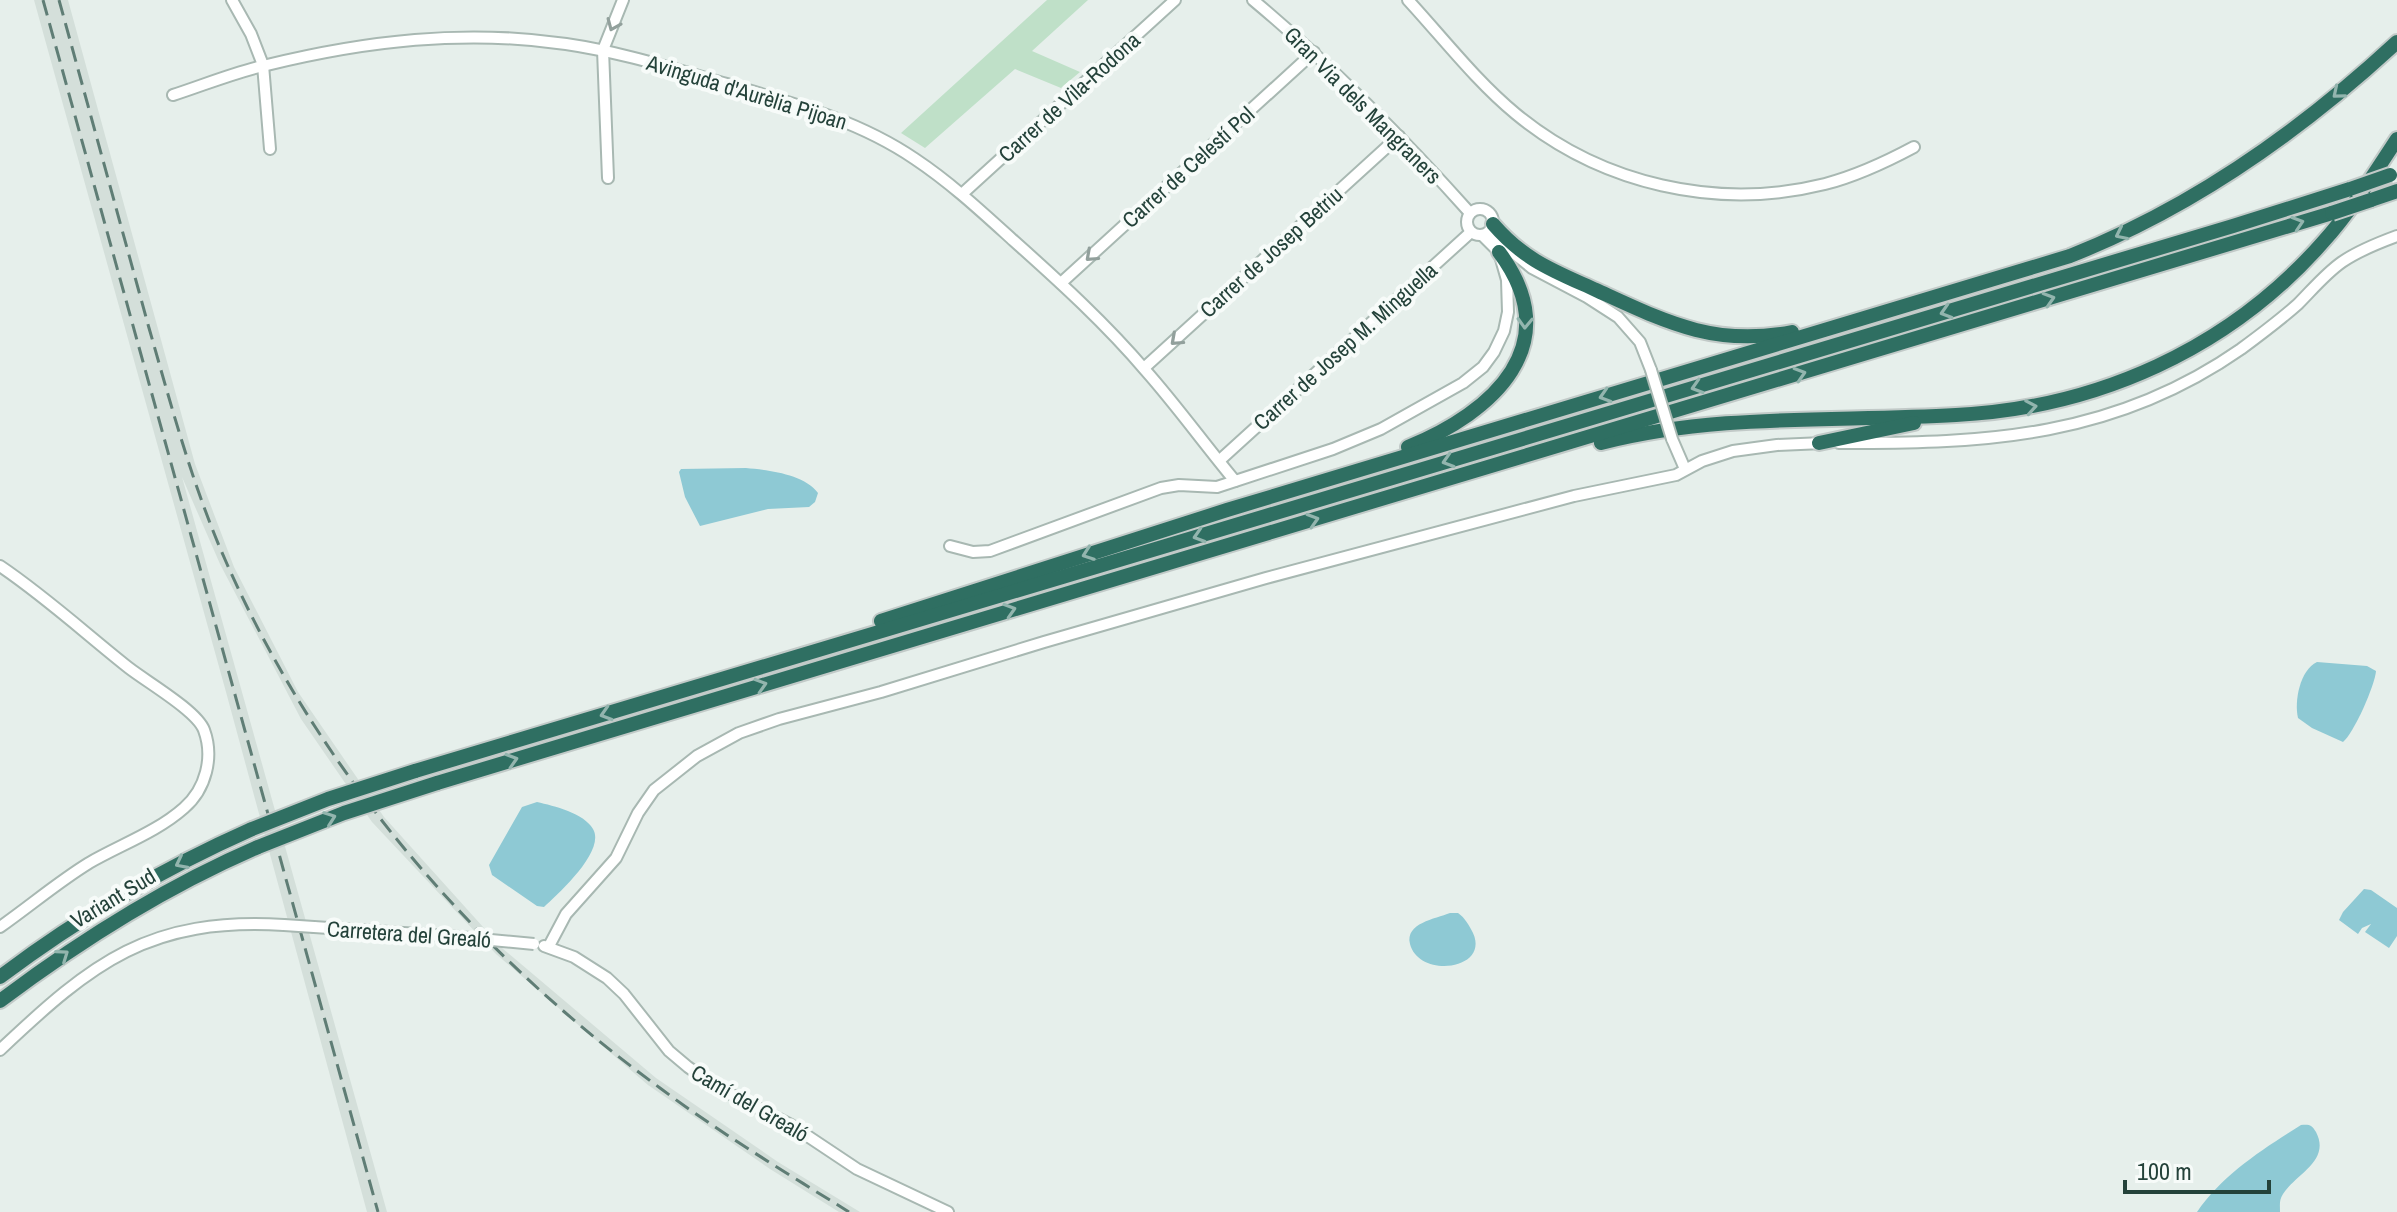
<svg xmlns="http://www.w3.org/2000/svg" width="2397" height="1212" font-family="'Archivo Narrow',sans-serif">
<rect width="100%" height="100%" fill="#e6efeb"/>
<path fill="#d4dfda" d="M34,0h34l127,464 39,103 64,125 86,125 118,131 154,130 122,84 82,50h-21l-69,-43 -122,-84 -152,-131 -124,-132 -71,-103 -81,-155 -38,-87 205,735h-20l-141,-520z"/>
<path fill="#bfe0c8" d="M1047,0h41l-56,51 48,21 -19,16 -46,-19 -90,79 -24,-15z"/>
<g fill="#8ec9d4">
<path d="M746,468c22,2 58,6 72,25l-3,9 -6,5 -41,2 -68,17 -15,-29 -6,-25 2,-3z"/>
<path d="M2317,662l50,4 9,5c-1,14 -22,62 -33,71l-31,-14 -14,-10c-4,-17 2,-48 19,-56z"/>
<path d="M537,802c17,4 47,11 56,27 13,22 -35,65 -49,78l-7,-1 -45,-31 -3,-10 33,-58z"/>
<path d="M2364,889l7,1 26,18v28l-8,12 -24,-16 6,-8 -9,4 -4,6 -19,-14 4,-8z"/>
<path d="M1450,913h8c7,5 11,12 15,20 17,37 -54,46 -63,11 -5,-21 25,-25 40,-31z"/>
<path d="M2301,1125c8,-1 11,0 15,7 15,29 -20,42 -33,62 -4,6 -3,11 -3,18h-83c25,-37 67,-64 104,-87z"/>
</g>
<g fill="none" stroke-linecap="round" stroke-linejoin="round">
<g stroke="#a8b8b2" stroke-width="14">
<g id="minor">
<path d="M232,0l19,34 12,31 7,84"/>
<path d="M1253,0c78,65 149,137 217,213"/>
<path d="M1408,0c35,38 68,81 108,114 85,70 201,97 309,70 31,-8 61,-22 89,-37"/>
<path d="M173,95c31,-10 62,-23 94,-30 98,-24 197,-36 299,-21 55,8 108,25 161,40 65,19 131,36 188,75 36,24 67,53 99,82 46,41 92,83 132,130 31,35 59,74 89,110"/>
<path d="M608,178l-5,-128 20,-50"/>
<path d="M962,194l213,-194"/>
<circle cx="1480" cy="222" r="13"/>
<path d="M1490,234l42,34 55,29 31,20 22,25 11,28"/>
<path d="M1061,283l253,-231"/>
<path d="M1144,368l255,-232"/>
<path d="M1672,439l13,30"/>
<path d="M1839,443c148,1 276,-6 402,-94 19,-14 39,-29 57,-45 14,-14 27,-30 44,-42 16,-11 36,-19 55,-26"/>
<path d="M1220,460l251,-228"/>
<path d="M950,546l23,6 17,-1 171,-63 18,-3 38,2 116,-38 48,-20 82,-46 20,-16 11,-15 10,-21 4,-19 -1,-32 -8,-28 -17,-17"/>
<path d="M0,566c46,31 86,68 129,102 18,14 68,43 75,62 10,27 2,59 -20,78 -27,24 -64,37 -95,55 -31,19 -59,43 -89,64"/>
<path d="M314,927l134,9"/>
<path d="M544,946l30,11 33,21 17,16 45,57 19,16 27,19 76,39 66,44 91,43"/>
<path d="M549,946l17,-32 50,-56 22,-45 16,-23 43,-34 42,-23 40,-14 102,-27 163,-50 222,-64 308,-82 102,-21 26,-14 31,-10 44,-6 46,-2"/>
<path d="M0,1050c93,-88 149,-133 284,-125"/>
</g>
</g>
<g stroke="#c2cac8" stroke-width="18">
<g id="highway">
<path d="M2371,200l26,-9"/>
<path d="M1493,224c32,37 61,47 103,66 70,32 118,57 196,42"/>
<path d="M1601,443c117,-30 235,-21 355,-28 141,-7 273,-66 367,-173 28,-31 51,-68 74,-103"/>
<path d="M1819,443l95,-20"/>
<path d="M1408,447c86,-35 160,-103 91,-195"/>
<path d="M881,621l346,-111 843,-254c122,-48 232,-126 327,-214"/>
<path d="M415,771l1818,-545 117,-37"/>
<path d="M437,783l1895,-570"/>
<path d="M0,977c78,-59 162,-108 252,-148"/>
<path d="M0,1001c81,-61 165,-114 258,-154"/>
</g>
</g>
<use href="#minor" stroke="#fff" stroke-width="10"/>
<use href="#highway" stroke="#2f6f62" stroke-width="14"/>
<g stroke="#5f7d75" stroke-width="3" stroke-dasharray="16 8" stroke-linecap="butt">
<path d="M43,0l335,1212"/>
<path d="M59,0c30,109 60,219 90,328 23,80 44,160 78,236 93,210 248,389 433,524 60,45 125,84 189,124"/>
</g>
<g stroke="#a8b8b2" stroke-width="14" stroke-linecap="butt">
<g id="minor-bridge">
<path d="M1651,370l21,69"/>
<path d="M284,925l30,2"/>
<path d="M448,936l86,8"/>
</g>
</g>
<g stroke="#c2cac8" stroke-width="18" stroke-linecap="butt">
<g id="highway-bridge">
<path d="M2350,189l40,-14"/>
<path d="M2332,213l39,-13"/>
<path d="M252,829l76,-30 87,-28"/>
<path d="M258,847l86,-34 93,-30"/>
</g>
</g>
<use href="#minor-bridge" stroke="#fff" stroke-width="10"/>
<use href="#highway-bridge" stroke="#2f6f62" stroke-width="14"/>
</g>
<defs><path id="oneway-chevron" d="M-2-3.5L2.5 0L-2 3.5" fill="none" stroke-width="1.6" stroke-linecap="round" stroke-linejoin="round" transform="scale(2)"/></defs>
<g stroke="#92a09c">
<use href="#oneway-chevron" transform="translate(613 25) rotate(113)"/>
<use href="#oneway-chevron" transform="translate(1091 256) rotate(138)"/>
<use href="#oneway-chevron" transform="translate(1176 340) rotate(138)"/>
</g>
<g stroke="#93b5ae">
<use href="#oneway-chevron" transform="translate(2338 93) rotate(140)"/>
<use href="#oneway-chevron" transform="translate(2298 223) rotate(-18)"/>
<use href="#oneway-chevron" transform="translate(2121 234) rotate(154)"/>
<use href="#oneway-chevron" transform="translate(2049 299) rotate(-17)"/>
<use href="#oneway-chevron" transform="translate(1946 312) rotate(163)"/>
<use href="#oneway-chevron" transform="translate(1525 323) rotate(92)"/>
<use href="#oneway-chevron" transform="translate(1800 374) rotate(-17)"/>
<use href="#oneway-chevron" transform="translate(1697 387) rotate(163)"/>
<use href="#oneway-chevron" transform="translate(1605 396) rotate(163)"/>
<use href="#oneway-chevron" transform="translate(2031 407) rotate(-10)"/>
<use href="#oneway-chevron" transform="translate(1448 461) rotate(163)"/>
<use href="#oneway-chevron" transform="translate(1313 520) rotate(-17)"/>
<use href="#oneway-chevron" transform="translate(1199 536) rotate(163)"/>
<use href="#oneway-chevron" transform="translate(1088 554) rotate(160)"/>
<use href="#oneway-chevron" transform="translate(1010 610) rotate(-17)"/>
<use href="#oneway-chevron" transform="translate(761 685) rotate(-17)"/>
<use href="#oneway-chevron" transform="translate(606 714) rotate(163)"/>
<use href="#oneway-chevron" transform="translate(512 760) rotate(-17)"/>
<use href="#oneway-chevron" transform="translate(330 818) rotate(-20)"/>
<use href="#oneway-chevron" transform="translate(181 863) rotate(153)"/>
<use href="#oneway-chevron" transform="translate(63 955) rotate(-35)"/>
</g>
<g text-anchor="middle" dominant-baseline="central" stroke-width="8" stroke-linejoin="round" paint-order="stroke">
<g font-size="22" fill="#24423a" stroke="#f7fbf9">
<text transform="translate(747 92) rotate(17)">Avinguda d'Aurèlia Pijoan</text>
<text transform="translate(1069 97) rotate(-42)">Carrer de Vila-Rodona</text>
<text transform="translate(1363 105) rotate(45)">Gran Via dels Mangraners</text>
<text transform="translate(1188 167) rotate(-42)">Carrer de Celestí Pol</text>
<text transform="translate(1271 252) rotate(-42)">Carrer de Josep Betriu</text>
<text transform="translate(1345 346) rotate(-42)">Carrer de Josep M. Minguella</text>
<text transform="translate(113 898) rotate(-31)">Variant Sud</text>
<text transform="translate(409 934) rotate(4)">Carretera del Grealó</text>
<text transform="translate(750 1103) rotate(30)">Camí del Grealó</text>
</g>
</g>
<path d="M2125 1180v12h144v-12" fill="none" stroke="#24423a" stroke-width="4"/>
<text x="2137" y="1180" font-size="24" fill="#24423a" stroke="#f7fbf9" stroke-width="6" paint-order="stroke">100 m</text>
</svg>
